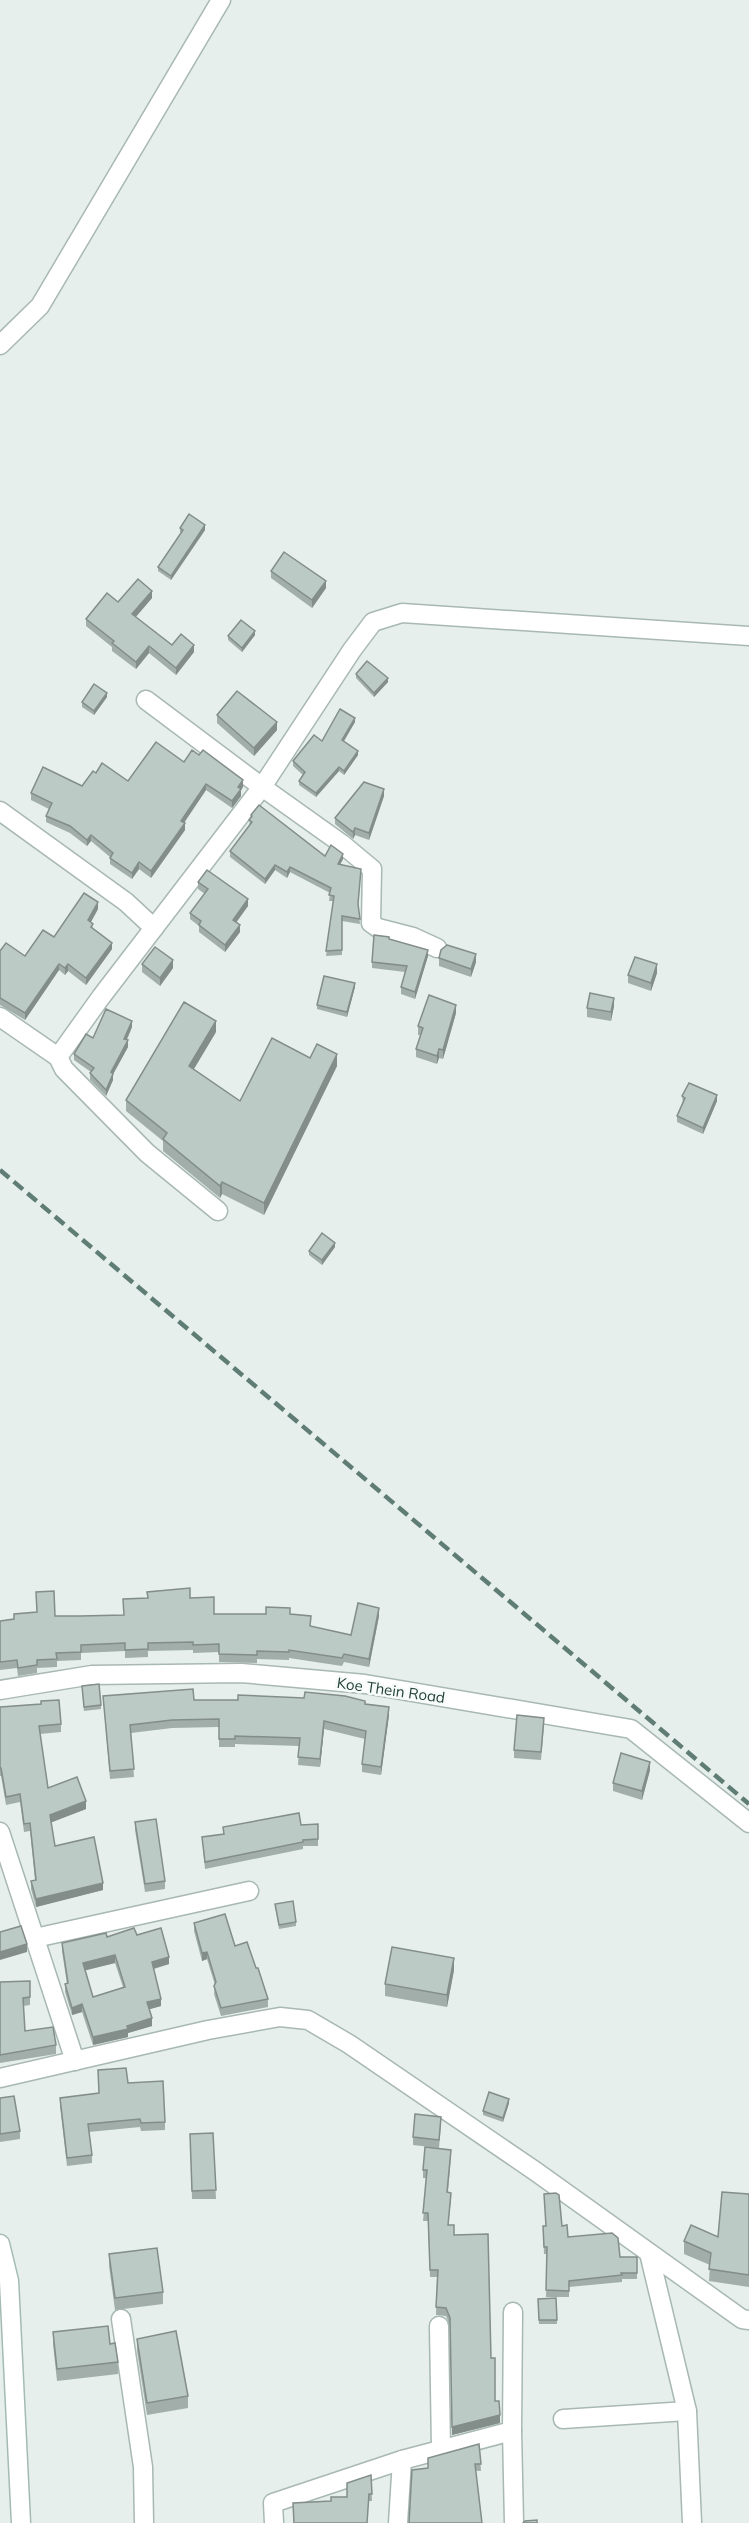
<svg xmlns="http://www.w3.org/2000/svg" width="749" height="2523" font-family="Mulish,sans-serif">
<rect width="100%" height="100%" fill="#e6efeb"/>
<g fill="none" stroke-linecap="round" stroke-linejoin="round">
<g stroke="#a8b8b2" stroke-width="21">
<g id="street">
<path d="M0,345l40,-39 181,-306"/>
<path d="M146,700l116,87 90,-137 21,-28 29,-9 347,23"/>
<path d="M0,811l126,91 28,26"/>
<path d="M0,1017l58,40 6,12 83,84 71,58"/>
<path d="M58,1057l43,-60 161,-210 80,57 30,25 -1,54 7,5 35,9 24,11"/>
<path d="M0,1690l92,-15 149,-2 124,11 266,45 118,94"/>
<path d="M0,1832l75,229"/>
<path d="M35,1938l214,-47"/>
<path d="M0,2078l208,-48 72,-13 28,3 41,24 186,127 207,148 7,1"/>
<path d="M649,2253l38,158 5,112"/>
<path d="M121,2319l22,148 1,56"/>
<path d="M439,2326l2,123"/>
<path d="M563,2419l124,-8"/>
<path d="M512,2431l2,92"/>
<path d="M274,2523l-1,-20 129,-43 110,-29 1,-119"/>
<path d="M398,2523l4,-63"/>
</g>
</g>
<g stroke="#a4bbb3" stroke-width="21">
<path id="secondary" d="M0,2244l9,37 12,242"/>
</g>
<use href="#street" stroke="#fff" stroke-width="18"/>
<use href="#secondary" stroke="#fff" stroke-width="18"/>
<path stroke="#5f7d75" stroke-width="4.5" stroke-dasharray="12 6" stroke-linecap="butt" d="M0,1170l749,634"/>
</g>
<g fill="#a1aea9" fill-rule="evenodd">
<path d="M180,528l25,2 -34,50 -13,-9v-4l23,-34 -1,-1z"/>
<path d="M271,571l55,17 -14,20 -41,-30z"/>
<path d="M152,598l-16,19 36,28 22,7 -18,23 -27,-22 -13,16 -24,-18v-4l-26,-21v-7l32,-17z"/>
<path d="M255,635l-13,17 -14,-12v-4z"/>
<path d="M356,674l32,8 -14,15 -18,-19z"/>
<path d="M107,697l-13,18 -12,-8v-5z"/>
<path d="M217,715l60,15 -23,26 -37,-33z"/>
<path d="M355,722l-11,19 14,14 -14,20 -5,-4 -23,26 -17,-12v-4l4,-6 -10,-9v-5l29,-20z"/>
<path d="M184,762l59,25 -2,3v6l-9,12 -26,-18 -22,33 1,7 -34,48 -12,-9 -7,10 -22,-15v-7l-19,-16 -4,5 -17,-13 -24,-11v-6l3,-7 -18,-9v-7l51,-7 14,-13 32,8z"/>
<path d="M384,796l-15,44 -14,-5 -2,4 -18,-15v-6z"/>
<path d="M251,815l74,41 18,3 -3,5 18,42 2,18 -18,-3v34l-16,1 7,-55h-4l1,-8 -40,-21 -3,6 -12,-8 -10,14 -35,-27v-6l19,-26z"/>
<path d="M198,882l50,24 -12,16 4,10 -15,20 -26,-20v-6l-9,-7v-6l15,-19 -7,-5z"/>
<path d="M98,909l-7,13 2,7 19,20 -26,36 -18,-14 -3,4 -6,-5 -34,50 -25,-15v-54l25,5z"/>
<path d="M389,939l39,17 -13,43 -14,-5v-7l4,-15 -33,-4v-6z"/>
<path d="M439,958l37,4 -5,15 -32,-11z"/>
<path d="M142,964l31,4 -13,18 -18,-14z"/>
<path d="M657,973l-6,18 -23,-8v-8z"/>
<path d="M355,987l-8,30 -30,-8v-4z"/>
<path d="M614,1006l-3,15 -24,-4v-9z"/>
<path d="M456,1013l-13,46 -4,-1 -2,6 -21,-7v-8l4,-14h-2v-9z"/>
<path d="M132,1027l-5,13 1,7 -15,27v6l-7,16 -16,-16v-7l1,-1 -17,-12v-6l19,-16z"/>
<path d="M216,1032l-22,37 46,32 70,-43 27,8 -73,149 -42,-21 -2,4 -57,-47v-10l-37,-30v-11z"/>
<path d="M682,1096l35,5 -14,33 -26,-12v-6l6,-13z"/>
<path d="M335,1247l-13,18 -13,-10v-4z"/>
<path d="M190,1598l24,16h76l20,13 41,8 28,-19 -10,51 -25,-5 -2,4 -53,-8v2l-32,-1v4l-38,-1v-10l-26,1v-3l-45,1v6l-23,1v-7l-44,2v7l-24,1v6l-20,1v5l-19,3 -1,-8 -17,2v-49l55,-5h25l44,-1z"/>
<path d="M82,1690l19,15v4l-17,2z"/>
<path d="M103,1696l91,4 171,4 24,11 -8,60 -19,-3v-8l3,-25 -41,-10 -4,38 -22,-2 1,-19 -64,-2v3h-16v-20l-47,1 -41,5 3,44 -24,2z"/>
<path d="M0,1707l61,17v8l-21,2 8,54 38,21 -35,13 4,24 48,44 -67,17 -5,-18v-8l4,-1 -5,-49 -6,1 -4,-30 -14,3 -5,-29h-1z"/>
<path d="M544,1726l-3,34 -27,-2v-8z"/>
<path d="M650,1770l-8,30 -29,-9v-8z"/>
<path d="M135,1822l30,59v8l-20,3 -10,-62z"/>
<path d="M318,1824v22h-15v3l-98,20 -3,-32 21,-3v-7z"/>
<path d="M275,1904l21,18v4l-17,3z"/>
<path d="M194,1923l41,23 21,22 12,31v8l-47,9 -7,-22 1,-9 -8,-26 -5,2 -8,-30z"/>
<path d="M137,1935l32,29 -15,5 7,37 -12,3 3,17 -24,7v4l-35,8 -11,-33 -10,3 -7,-23v-8h2l-5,-33v-8l45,-6zM115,1963l8,24 -30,10 -8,-27z"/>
<path d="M454,1970l-7,37 -62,-11v-12z"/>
<path d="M30,1981v24l-7,1 2,25 31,14v9l-56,9v-81z"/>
<path d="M98,2070l30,13 37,39v8l-24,1 -1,-4 -51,5 3,23v8l-25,3 -7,-60v-8l39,-4z"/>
<path d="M0,2098l20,33v8l-20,3z"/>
<path d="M509,2103l-6,19 -20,-7v-4z"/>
<path d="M441,2125l-2,23 -26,-3v-8z"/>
<path d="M213,2133l3,66h-24l-2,-65z"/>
<path d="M451,2157l-3,35 3,8 -3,25 6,10 37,123 4,43 5,22 -48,12 -2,-109 -4,-10 -10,-1 1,-38h-7l-2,-56h-5l4,-43h-4v-8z"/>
<path d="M749,2194v93l-40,-6 1,-16 -26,-11v-13l34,-4z"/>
<path d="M543,2226h19l6,11 52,20h17v22h-15v3l-53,5v10h-23l1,-43h-3z"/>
<path d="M109,2254l54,38v12l-48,6 -6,-44z"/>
<path d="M556,2298l1,26h-18l-1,-25z"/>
<path d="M53,2332l57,12 8,18v12l-61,7 -4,-37z"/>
<path d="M137,2339l51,57v12l-41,7 -10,-64z"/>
<path d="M479,2444l2,27 -53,-3z"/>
<path d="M371,2475l1,26h-41l16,-4z"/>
</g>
<g fill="#838d89">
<path d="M205,525v5l-34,50v-4z"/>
<path d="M326,581v7l-14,20v-8z"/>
<path d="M152,591v7l-20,23v-7z"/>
<path d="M255,631v4l-13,17v-4z"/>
<path d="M194,645v7l-18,23v-7z"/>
<path d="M149,646v7l-13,16v-7z"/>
<path d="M388,678v4l-14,15v-4z"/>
<path d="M107,693v4l-13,18v-4z"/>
<path d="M355,718v4l-13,22v-4z"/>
<path d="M277,722v8l-23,26v-8z"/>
<path d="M358,751v4l-14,20v-4z"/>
<path d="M339,767v4l-23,26v-4z"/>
<path d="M243,780v7l-2,3v6l-9,12v-7l6,-14z"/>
<path d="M206,784v6l-25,37v-6z"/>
<path d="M384,789v7l-15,44v-7z"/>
<path d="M185,823v7l-34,48v-7z"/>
<path d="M355,828v7l-2,4v-7z"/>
<path d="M91,835v6l-4,5v-6z"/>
<path d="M343,854v5l-5,10v-5z"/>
<path d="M139,862v7l-7,10v-6z"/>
<path d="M275,865v5l-10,14v-5z"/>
<path d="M290,867v5l-3,6v-6z"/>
<path d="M248,899v7l-15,21v-7z"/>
<path d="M98,902v7l-10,18v-7z"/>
<path d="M240,925v7l-15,20v-7z"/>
<path d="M112,943v6l-26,36v-7z"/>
<path d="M428,950v6l-13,43v-7z"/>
<path d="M476,954v8l-5,15v-8z"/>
<path d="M173,960v8l-13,18v-8z"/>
<path d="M59,964v6l-34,50v-7z"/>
<path d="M68,964v7l-3,4v-7z"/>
<path d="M657,964v9l-6,18v-8z"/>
<path d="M355,983v4l-8,30v-5z"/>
<path d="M614,998v8l-3,15v-9z"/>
<path d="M456,1005v8l-13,46v-9z"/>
<path d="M132,1021v6l-8,18v-6z"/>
<path d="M216,1021v11l-27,45v-11z"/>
<path d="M128,1040v7l-17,31v-6z"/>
<path d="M439,1049v9l-2,6v-8z"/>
<path d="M337,1054v12l-73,149v-12z"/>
<path d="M113,1074v6l-7,16v-6z"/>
<path d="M717,1095v6l-14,33v-6z"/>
<path d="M222,1182v12l-2,4v-12z"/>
<path d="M335,1243v4l-13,18v-5z"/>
<path d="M379,1608v8l-10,51v-8z"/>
<path d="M389,1707v8l-8,60v-8z"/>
<path d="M324,1721v8l-4,38v-8z"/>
<path d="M650,1762v8l-8,30v-9z"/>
<path d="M86,1801v8l-36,14v-8z"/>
<path d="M103,1883v7l-67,17v-8z"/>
<path d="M27,1944v8l-27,8v-8z"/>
<path d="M207,1952v7l-5,2v-8z"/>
<path d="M115,1955v8l-32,8v-8z"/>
<path d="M169,1957v7l-17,5v-7z"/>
<path d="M454,1958v12l-7,37v-12z"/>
<path d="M161,1999v7l-14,4v-8z"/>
<path d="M82,2004v8l-10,3v-7z"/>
<path d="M152,2018v8l-24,7v4l-35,8v-8z"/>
<path d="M509,2099v4l-6,19v-4z"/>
<path d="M500,2415v8l-48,12v-8z"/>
</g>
<g fill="#bbcac4" stroke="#838d89" stroke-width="1.5" fill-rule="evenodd">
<path d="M189,514l16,11 -34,51 -13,-9 25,-37 -3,-2z"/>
<path d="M284,552l42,29 -14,19 -41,-29z"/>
<path d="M138,579l14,12 -20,23 40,31 9,-11 13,11 -18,23 -27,-22 -13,16 -24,-19 2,-2 -28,-22 21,-26 11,9z"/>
<path d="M241,620l14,11 -13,17 -14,-12z"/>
<path d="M367,661l21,17 -14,15 -18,-19z"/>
<path d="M94,684l13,9 -13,18 -12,-9z"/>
<path d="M237,691l40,31 -23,26 -37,-33z"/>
<path d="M340,709l15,9 -13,22 16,11 -14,20 -5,-4 -23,26 -17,-12 6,-9 -12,-11 21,-26 8,6z"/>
<path d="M156,742l28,20 8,-12 7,5 4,-5 40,30 -5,7 3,2 -9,12 -26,-17 -25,37 4,2 -34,48 -12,-9 -7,11 -22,-15 3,-5 -22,-18 -4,5 -17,-14 -24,-10 6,-13 -21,-10 12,-26 39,19 11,-15 3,2 6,-10 26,18z"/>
<path d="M364,782l20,7 -15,44 -14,-5 -2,4 -18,-14z"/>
<path d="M259,805l66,51 6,-11 12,9 -5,10 23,5 -3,35 2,15 -18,-3v34l-16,1 8,-55 -5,-1 2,-7 -41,-21 -3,5 -12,-7 -10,14 -35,-28 22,-29 -3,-2 3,-4 -1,-1z"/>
<path d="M207,870l41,29 -15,21 7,5 -15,20 -26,-20 2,-4 -11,-8 18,-24 -10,-7z"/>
<path d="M84,893l14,9 -10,18 5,4 -2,3 21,16 -26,35 -18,-14 -3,4 -6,-4 -34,49 -25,-15v-47l6,-8 19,13 18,-26 11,7z"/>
<path d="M374,935l15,2v2l39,11 -13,42 -14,-5 6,-21 -35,-4z"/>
<path d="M447,945l29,9 -5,15 -32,-11 2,-8z"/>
<path d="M155,947l18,13 -13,18 -18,-14z"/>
<path d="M635,957l22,7 -6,19 -23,-8z"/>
<path d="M324,976l31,7 -8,29 -30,-7z"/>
<path d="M590,993l24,5 -3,14 -24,-4z"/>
<path d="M429,995l27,10 -13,45 -4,-1 -2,7 -21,-7 7,-21 -5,-2z"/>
<path d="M184,1002l32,19 -27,45 51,35 32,-63 38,20 7,-14 20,10 -73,149 -42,-21 -2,4 -57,-47 4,-6 -41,-33z"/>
<path d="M106,1009l26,12 -8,18 4,1 -17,32 2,2 -7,16 -16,-17 4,-5 -20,-14 12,-20 7,4z"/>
<path d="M689,1083l28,12 -14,33 -26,-12 8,-18 -3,-2z"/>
<path d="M322,1233l13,10 -13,17 -13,-9z"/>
<path d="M190,1588v10l24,-1v17h52v-7l24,1v6l21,2 -1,10 41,9 7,-32 21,5 -10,51 -25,-5 -2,4 -53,-8v2l-32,-1v4l-38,-1v-10l-26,1v-3l-45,1v6l-23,1v-7l-44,2v7l-25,1 1,6 -20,1v5l-19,3 -1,-8 -17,2v-41l14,-2v-5l23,-2 -1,-20 18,-1 1,25h25l44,-1 -1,-16 25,-1 -1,-6z"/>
<path d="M99,1684l2,21 -17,2 -2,-21z"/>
<path d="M193,1689l1,11h44v-5l66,3 1,-6 40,4 20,5v3l24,3 -8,60 -19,-3 4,-33 -42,-10 -4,38 -22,-2 2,-19 -65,-2v3h-16v-20l-47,1 -42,5 4,44 -24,2 -7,-75z"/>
<path d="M59,1700l2,24 -22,2 9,62 29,-11 9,24 -36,14 5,31 39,-9 9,46 -67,16 -5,-18 5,-1 -6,-57 -6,1 -4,-30 -14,3 -5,-29h-1v-61l41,-3v-3z"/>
<path d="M517,1715l27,3 -3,34 -27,-2z"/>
<path d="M621,1753l29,9 -8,29 -29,-8z"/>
<path d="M299,1813l2,12 17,-1v15l-15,1v2l-98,20 -3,-25 22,-3 -1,-7z"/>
<path d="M156,1819l9,62 -20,3 -10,-62z"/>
<path d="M293,1901l3,21 -17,3 -4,-21z"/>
<path d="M225,1914l10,32 12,-4 9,26h2l10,31 -47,9 -7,-22 2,-4 -9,-30 -5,1 -8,-30z"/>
<path d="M21,1926l6,18 -27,8v-20z"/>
<path d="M134,1928l3,7 24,-7 8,29 -17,5 9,37 -14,3 5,16 -25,8 1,3 -35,8 -11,-33 -10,4 -7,-24 3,-1 -6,-40 44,-10 1,4zM115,1955l10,32 -32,10 -10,-34z"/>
<path d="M392,1947l62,11 -7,37 -62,-11z"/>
<path d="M30,1981v16l-7,1 2,33 28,-4 3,18 -56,10v-73z"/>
<path d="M126,2068l2,15 35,-2 2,41 -24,1 -1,-4 -52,5 4,31 -25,3 -7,-60 39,-5 -1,-23z"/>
<path d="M489,2092l20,7 -6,19 -20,-7z"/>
<path d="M14,2096l6,35 -20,3v-36z"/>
<path d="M415,2114l26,3 -2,23 -26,-3z"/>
<path d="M213,2133l3,57 -24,1 -2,-57z"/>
<path d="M425,2147l26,3 -4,42 4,1 -3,32h6v10l34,-1 3,124h4v43h4l1,14 -48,12 -2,-109 -4,-10 -10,-1 2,-37h-8l-2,-57h-5l4,-43h-4z"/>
<path d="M722,2192l27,2v81l-40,-6 2,-16 -27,-12 7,-16 27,12z"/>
<path d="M556,2193l3,2 3,31 5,-1 1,12 44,-4 6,5 2,19h17v16h-16l1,2 -53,6v10l-23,-1 1,-43h-3l-1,-21h3l-2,-32z"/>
<path d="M157,2248l6,44 -48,6 -6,-44z"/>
<path d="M556,2298l1,22h-18l-1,-21z"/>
<path d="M108,2326l2,18 5,-1 3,19 -61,7 -4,-37z"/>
<path d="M176,2331l12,65 -41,7 -10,-64z"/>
<path d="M479,2444l2,20h-6l7,59h-73l3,-53 16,-2v-10z"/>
<path d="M371,2475l1,19h-3l-2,29h-73l-1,-20 38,-2v-4h16v-14z"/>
<path d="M537,2520v3h-14l2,-2z"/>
</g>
<g text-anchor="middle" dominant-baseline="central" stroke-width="5" stroke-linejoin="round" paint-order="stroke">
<g font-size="15" fill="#24423a" stroke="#f7fbf9">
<text transform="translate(391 1690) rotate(8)">Koe Thein Road</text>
</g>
</g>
</svg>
